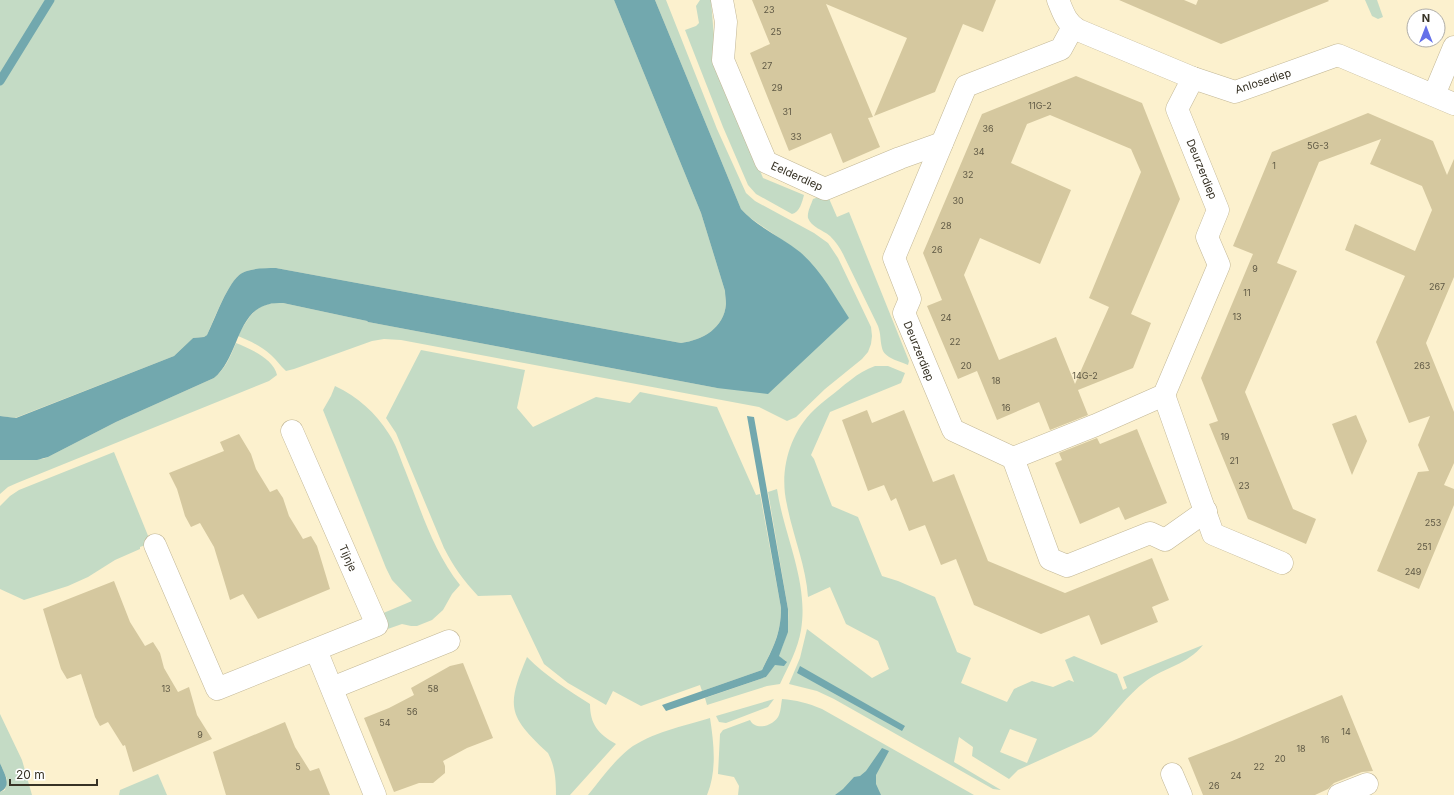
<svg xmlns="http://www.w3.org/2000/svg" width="1454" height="795" font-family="Inter,sans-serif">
<rect width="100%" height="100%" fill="#fcf1ce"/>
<g fill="#c4dbc5" fill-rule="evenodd">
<path d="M0,0h614l87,213 24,78c0,4 1,9 1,13 -2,24 -23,36 -45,39l-405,-75c-11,1 -24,0 -34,5 -14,8 -28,47 -35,62l-3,2 -11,1 -19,18 -159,62 -15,-2z"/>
<path d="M655,0h11l51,129 29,64 9,8 59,32 14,10 10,15 33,69 1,9 -1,8 -3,8 -6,7 -37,30 -29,28 -9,4 -28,-14 -358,-67 -17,-1 -12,2 -78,28 -8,2c-6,-5 -9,-11 -15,-16 -10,-9 -21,-14 -33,-19 11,-20 19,-35 45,-33l84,18 1,1 349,66 81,-137 -49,-34 -8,-8z"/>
<path d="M700,0h11l5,63 47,115 41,17c-2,7 -4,17 -12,19l-36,-20 -8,-9 -25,-58 -38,-97 11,-4 3,-3 -3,-17z"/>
<path d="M1365,0h12l6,17 -5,2 -6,-3z"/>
<path d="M827,194l10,23 12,-5 60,149 -1,4c-9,-4 -24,-7 -26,-17 -2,-8 -1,-14 -4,-22l-35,-72c-3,-6 -7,-12 -13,-18 -7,-6 -19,-9 -22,-18 -1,-6 3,-13 5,-19z"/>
<path d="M236,343c13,5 38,16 41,32l-8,6 -252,102 -9,4 -8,7v-34l43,-1 5,-2 68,-35 98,-44c12,-10 16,-21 22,-35z"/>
<path d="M421,350l104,20 -8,38 16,19 63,-30 34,6 10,-11 77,15 39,88 4,-1 21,114c0,26 -8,39 -19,62l-60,21 -2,-6 -59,21 -28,-15 -7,14 -38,-22 -24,-19 -33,-69 -33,1c-14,-15 -25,-30 -34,-48l-48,-115 -10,-15z"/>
<path d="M875,366h13l17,7 -4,10 -71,29 -19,43 3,4 18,47 26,11 24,59 16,5 37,16 22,55 14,6 -10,25 46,19 7,-13 18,-8 21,6 16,-7 5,2 -9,-22 9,-4 43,18 6,16 4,-2 -4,-11 80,-32c-16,20 -38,22 -57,36 -19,14 -33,35 -49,51l-6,5 -73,33 -9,9 -37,-23 1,-9 -14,-10 -5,25 47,28 -8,-1 -7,-4 -152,-86 -17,-8 -28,-7 11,-26 7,-29 65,49 17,-9 -11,-28 -32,-17 -16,-37 -22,10c-2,-31 -15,-61 -21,-92 -8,-33 2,-71 27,-95 4,-4 9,-8 14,-12 15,-11 29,-26 47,-32zM1010,729l27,10 -10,24 -27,-11z"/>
<path d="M335,386c23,11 40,26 54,48 7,10 11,24 16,36 16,40 28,81 55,115l-8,9 -9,16 -11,10 -15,6h-6l-9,-2 -20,7 -1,-17 31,-13 -20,-21 -6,-12 -63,-158 8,-14z"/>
<path d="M114,452l37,91 -11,4v2l-25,11 -27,17 -20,9 -44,14 -24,-11v-83l10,-10 9,-6z"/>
<path d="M777,489c7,47 32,93 24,141 -3,19 -13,37 -21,54l-13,2 -60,19 -2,-7 61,-21 9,-13 11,-3 -8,-5c8,-15 11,-30 10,-47l-20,-117z"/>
<path d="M527,657c19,19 41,33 63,47 0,20 8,30 26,40l-46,51h-14c0,-15 -1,-29 -8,-42 -40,-37 -42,-46 -21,-96z"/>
<path d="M774,699l-6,8 -42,16 -7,-1 -3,-6z"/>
<path d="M782,699c14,1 26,4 40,10l152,86h-236l1,-9 -5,-9 -16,-3 2,-40 3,-4 27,-10c6,12 25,5 29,-5 2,-5 2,-11 3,-16z"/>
<path d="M0,714l22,46 10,35h-32v-3l5,-2 2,-11 -7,-16z"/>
<path d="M710,718c4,26 7,53 -3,77h-119c13,-16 25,-33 41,-46 21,-16 55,-23 81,-31z"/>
<path d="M158,774l9,21h-48l1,-5z"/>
</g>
<g fill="#72a8ae">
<path d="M614,0h41l86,209c16,18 40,28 59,43 21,18 34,43 49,66l-81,76 -51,-6 -349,-66 -1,-1 -84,-18c-48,-3 -41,52 -69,75l-98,44 -68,35 -11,3h-37v-44l16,2 158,-62 19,-18 11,-1 3,-2c8,-16 21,-54 35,-62 10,-5 23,-5 34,-5l405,75c22,-3 43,-15 45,-39 0,-4 -1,-9 -1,-13l-24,-78z"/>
<path d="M747,416l7,1 34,192v23l-9,24 8,6 -3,4 -9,-1 -9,12 -100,34 -4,-6 100,-35c11,-22 19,-36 19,-62z"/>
<path d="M800,666l105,60 -3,5 -105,-58z"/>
<path d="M882,748l7,3 -13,24v9l5,11h-46l8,-6 11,-12 6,-1 6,-5z"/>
<path d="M0,763c4,10 13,23 0,29z"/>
</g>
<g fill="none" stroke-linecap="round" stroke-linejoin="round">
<path stroke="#72a8ae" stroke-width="9" d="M0,81l50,-81"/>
</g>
<g fill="#d5c89f" fill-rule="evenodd">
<path d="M752,0h244l-13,32 -20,-8 -28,68 -61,24 33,-78 -81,-34 47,113 -5,1 12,29 -37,16 -12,-30 -42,18 -39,-98 20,-9z"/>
<path d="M1119,0h65l12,5 2,-5h130l1,1 -108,43z"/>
<path d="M1076,76l66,27 38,96 -49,115 20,9 -18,45 -55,22 10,25 -38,15 -11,-28 -42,18 -20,-49 -19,8 -31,-73 15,-6 -19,-47 59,-139zM1050,115l81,34 10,23 -52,126 20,9 -34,77 -19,-47 -57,23 -35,-85 16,-37 60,26 31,-74 -60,-27 16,-39z"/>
<path d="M1368,113l65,28 14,34 7,-16v118l-28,66 28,69v51l-10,22 10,4v16l-35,84 -42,-18 41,-99 11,-1 -11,-26 12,-29 -21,7 -33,-81 29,-66 -60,-26 10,-26 60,27 17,-41 -10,-24 -52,-22 11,-25 -62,23 -42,101 20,8 -52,121 48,117 23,10 -10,25 -58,-25 -39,-95 9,-3 -17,-43 52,-124 -20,-8 39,-94z"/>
<path d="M867,410l5,13 32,-13 29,72 21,-8 34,87 77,32 87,-35 17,42 -17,7 6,15 -57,23 -12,-30 -48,19 -67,-29 -18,-46 -15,6 -16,-40 -16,6 -13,-33 -5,3 -7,-16 -16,6 -26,-71z"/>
<path d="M1356,415l11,26 -15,34 -20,-51z"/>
<path d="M1137,429l30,74 -42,17 -6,-13 -39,17 -25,-61 7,-3 -3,-7 38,-15 3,6z"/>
<path d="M239,434l12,20 5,15 14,23 7,-3 6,9 6,18 14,23 8,-3 6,10 13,43 -72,30 -15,-25 -13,6 -16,-53 -14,-24 -9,4 -6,-11 -8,-27 -8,-16 55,-22 -4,-9z"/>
<path d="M114,581l16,41 15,24 8,-4 7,11 4,15 14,24 11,-5 8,28 15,24 -79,33 -8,-27 -2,1 -15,-24 -8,4 -5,-9 -14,-43 -14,5 -6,-10 -18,-60z"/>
<path d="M463,663l30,75 -26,10 -24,13 2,5v7l-12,10h-14l-25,9 -30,-74 25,-10 25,-13 -3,-7 39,-22z"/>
<path d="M1342,695l31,76 -11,1 -28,11 -6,6 -13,6h-112l-15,-37 44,-17z"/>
<path d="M285,722l10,25 15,24 9,-3 11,27h-104l-13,-43z"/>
</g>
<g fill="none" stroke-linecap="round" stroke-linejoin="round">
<g stroke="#c2b796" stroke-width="23">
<g id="minor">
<path d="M722,0l4,22 -3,38 43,102 59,27 75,-31 42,-15"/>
<path d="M1058,0c5,12 8,23 20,30l115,48 42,14 103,-37 116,49"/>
<path d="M1073,27l-12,22 -95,37 -72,172 16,41 -6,14 49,117 60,28 83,-33 68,-30 55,-130 -12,-28 11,-27 -41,-101 16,-31"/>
<path d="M1434,95l20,-48"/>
<path d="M1164,395l49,139 69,29"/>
<path d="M1013,458l37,101 17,7 83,-33 15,7 41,-29"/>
<path d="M155,545l62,144 160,-64 -85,-194"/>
<path d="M316,650l59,145"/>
<path d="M332,688l117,-47"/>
<path d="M1172,774l9,21"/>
<path d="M1339,795l28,-11"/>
</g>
</g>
<use href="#minor" stroke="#fff" stroke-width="22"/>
</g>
<g text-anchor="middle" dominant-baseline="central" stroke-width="4" stroke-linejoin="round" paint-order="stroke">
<g font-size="9" fill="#5e5844">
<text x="769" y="9">23</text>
<text x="776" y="31">25</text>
<text x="767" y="65">27</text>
<text x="777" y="87">29</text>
<text x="1040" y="105">11G-2</text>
<text x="787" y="111">31</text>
<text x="988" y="128">36</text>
<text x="796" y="136">33</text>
<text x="1318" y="145">5G-3</text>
<text x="979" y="151">34</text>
<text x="1274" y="165">1</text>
<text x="968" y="174">32</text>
<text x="958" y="200">30</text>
<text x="946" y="225">28</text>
<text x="937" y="249">26</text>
<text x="1255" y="268">9</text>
<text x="1437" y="286">267</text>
<text x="1247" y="292">11</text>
<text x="1237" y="316">13</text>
<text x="946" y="317">24</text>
<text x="955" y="341">22</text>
<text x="966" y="365">20</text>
<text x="1422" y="365">263</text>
<text x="1085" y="375">14G-2</text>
<text x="996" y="380">18</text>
<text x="1006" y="407">16</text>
<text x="1225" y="436">19</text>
<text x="1234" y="460">21</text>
<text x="1244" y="485">23</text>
<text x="1433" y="522">253</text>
<text x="1424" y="546">251</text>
<text x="1413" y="571">249</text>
<text x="166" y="688">13</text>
<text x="433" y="688">58</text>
<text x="412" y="711">56</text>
<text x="385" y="722">54</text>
<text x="1346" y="731">14</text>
<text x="200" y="734">9</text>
<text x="1325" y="739">16</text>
<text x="1301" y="748">18</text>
<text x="1280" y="758">20</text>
<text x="298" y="766">5</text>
<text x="1259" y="766">22</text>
<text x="1236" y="775">24</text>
<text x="1214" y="785">26</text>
</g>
<g font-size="11" fill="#373225" stroke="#fff">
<text transform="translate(1263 81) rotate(-18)">Anlosediep</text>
<text transform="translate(1202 169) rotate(68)">Deurzerdiep</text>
<text transform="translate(797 176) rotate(24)">Eelderdiep</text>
<text transform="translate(919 351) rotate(68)">Deurzerdiep</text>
<text transform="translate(348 558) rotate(66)">Tijnje</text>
</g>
</g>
<g transform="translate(1426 28)"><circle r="19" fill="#ffffff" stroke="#afada8"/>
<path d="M0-3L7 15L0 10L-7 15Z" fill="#6470e9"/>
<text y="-6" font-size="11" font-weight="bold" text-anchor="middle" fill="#373225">N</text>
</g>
<path d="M10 779v6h87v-6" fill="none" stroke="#373225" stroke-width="2"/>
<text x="16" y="779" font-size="12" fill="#373225" stroke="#ffffff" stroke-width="3" paint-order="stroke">20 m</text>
</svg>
